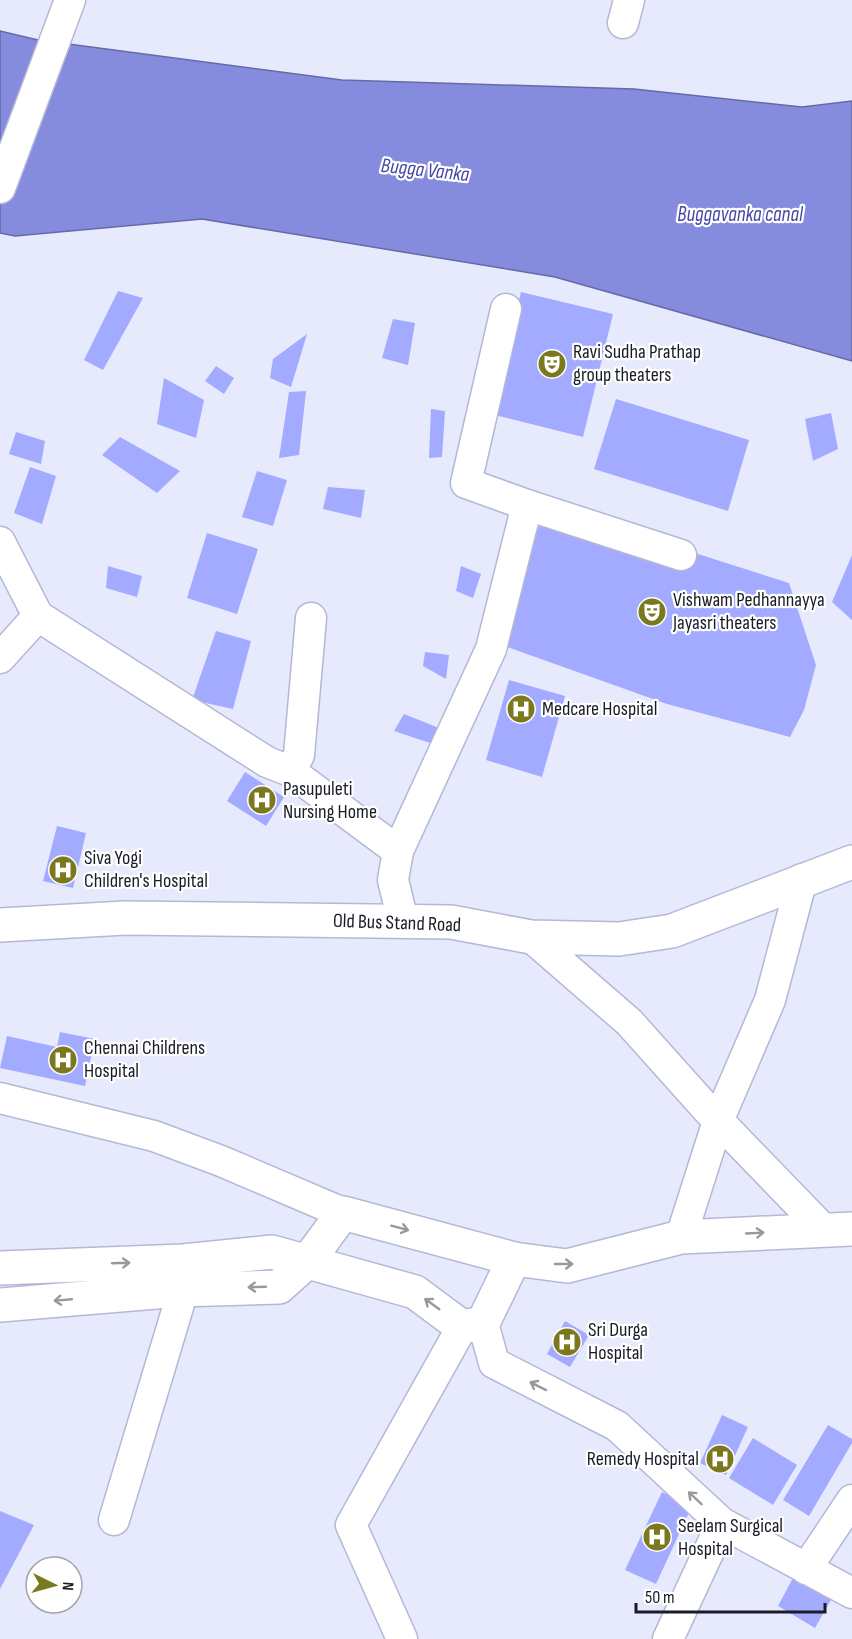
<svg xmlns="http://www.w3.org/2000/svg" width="852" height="1639" font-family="'Sofia Sans Condensed',sans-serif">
<rect width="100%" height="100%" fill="#e7eafd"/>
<path fill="#858cde" stroke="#656aa6" stroke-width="1.5" d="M0,31l38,9 304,40 292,9 168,18 50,-6v260l-297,-84 -353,-58 -187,17 -15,-3z"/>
<g fill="#a2abff">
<path d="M118,291l25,7 -40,72 -19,-10z"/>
<path d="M521,292l92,22 -30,123 -92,-23z"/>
<path d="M393,319l22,4 -7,42 -26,-7z"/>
<path d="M307,334l-16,53 -21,-9 3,-19z"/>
<path d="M216,366l18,12 -10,16 -19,-13z"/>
<path d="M164,378l40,22 -8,38 -39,-14z"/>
<path d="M306,391l-7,64 -20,3 10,-66z"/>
<path d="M616,399l133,41 -21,71 -134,-42z"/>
<path d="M431,409l14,2 -3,46 -13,1z"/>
<path d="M831,413l7,36 -25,12 -8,-42z"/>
<path d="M16,432l29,9 -4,23 -32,-10z"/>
<path d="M120,437l60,34 -23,22 -55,-38z"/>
<path d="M30,467l26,9 -14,48 -28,-11z"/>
<path d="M257,471l30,9 -14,46 -31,-9z"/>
<path d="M328,487l37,3 -4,28 -38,-9z"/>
<path d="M547,506l242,77 27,82 -12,45 -14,27 -123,-33 -174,-62z"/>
<path d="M207,533l51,16 -21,65 -50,-16z"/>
<path d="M852,555v65l-20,-18z"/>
<path d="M108,566l34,10 -5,21 -31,-9z"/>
<path d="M461,566l20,8 -8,24 -17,-7z"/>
<path d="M216,631l35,10 -18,68 -41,-9z"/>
<path d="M425,652l24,3 -3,24 -23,-13z"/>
<path d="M509,680l56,16 -23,81 -56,-17z"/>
<path d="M404,714l35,14 -3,17 -42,-14z"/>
<path d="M245,772l39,25 -18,29 -39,-25z"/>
<path d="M57,826l29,7 -13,55 -30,-7z"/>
<path d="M60,1032l35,7 -10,47 -85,-18 7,-32 50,11z"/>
<path d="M565,1321l24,14 -19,32 -23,-13z"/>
<path d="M722,1415l26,12 -22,48 -26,-12z"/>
<path d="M828,1425l24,14v4l-43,73 -26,-16z"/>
<path d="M753,1438l44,27 -24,40 -44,-27z"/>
<path d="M662,1492l30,14 -36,78 -31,-14z"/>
<path d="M0,1511l34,14 -34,64z"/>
<path d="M794,1576l38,22 -17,30 -37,-22z"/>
</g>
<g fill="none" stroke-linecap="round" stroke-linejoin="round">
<g stroke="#b4b8d6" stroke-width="33">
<g id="minor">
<path d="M623,23l6,-23"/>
<path d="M0,188l70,-188"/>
<path d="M527,505l154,50"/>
<path d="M0,542l38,74 229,146 23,9 108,80"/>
<path d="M0,658l38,-42"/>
<path d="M290,771l9,-16 12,-137"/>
<path d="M403,921l-10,-41 5,-29 93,-202 36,-144 -61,-22 40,-174"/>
<path d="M531,937l98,85 77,86 118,122"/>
<path d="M0,1098l154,38 67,25 122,52"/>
<path d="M681,1237l37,-116 52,-121 32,-121"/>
<path d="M483,1323l11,40 123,63 105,97 130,70"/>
<path d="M114,1520l65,-216 3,-37"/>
<path d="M806,1569l46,-69"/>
<path d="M402,1639l-51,-114 111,-198"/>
<path d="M668,1639l54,-116"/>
</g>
</g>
<g stroke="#b4b8d6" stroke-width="36">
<g id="major">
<path d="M0,925l125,-7 326,4 80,15 88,2 53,-8 180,-69"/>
<path d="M0,1268l183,-7 89,-9 143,40 47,35 21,-4 31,-64 53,7 114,-29 171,-8"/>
<path d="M0,1305l180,-15 99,-3 28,-25 36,-49 171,46"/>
</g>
</g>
<use href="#minor" stroke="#fff" stroke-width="30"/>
<use href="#major" stroke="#fff" stroke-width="33"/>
</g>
<defs><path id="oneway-shaft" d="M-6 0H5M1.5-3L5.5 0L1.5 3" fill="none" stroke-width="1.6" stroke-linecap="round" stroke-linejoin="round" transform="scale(1.5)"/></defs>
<g stroke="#98989d">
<use href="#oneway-shaft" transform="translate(400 1228) rotate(15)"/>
<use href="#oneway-shaft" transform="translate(755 1233) rotate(-3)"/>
<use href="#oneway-shaft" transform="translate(121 1263) rotate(-2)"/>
<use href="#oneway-shaft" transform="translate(564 1264)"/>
<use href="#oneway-shaft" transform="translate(257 1287) rotate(178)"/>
<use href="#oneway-shaft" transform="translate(63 1300) rotate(175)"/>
<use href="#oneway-shaft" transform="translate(432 1304) rotate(-144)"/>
<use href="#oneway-shaft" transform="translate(538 1386) rotate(-153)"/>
<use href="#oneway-shaft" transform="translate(695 1498) rotate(-137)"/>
</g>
<defs>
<g id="theatre-disc" transform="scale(1.5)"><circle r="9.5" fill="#7c781e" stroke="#fff"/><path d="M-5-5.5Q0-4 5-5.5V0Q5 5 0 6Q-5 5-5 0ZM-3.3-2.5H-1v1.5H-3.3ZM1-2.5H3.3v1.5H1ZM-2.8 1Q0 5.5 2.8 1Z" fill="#fff"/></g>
<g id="hospital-disc" transform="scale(1.5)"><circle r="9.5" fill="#7c781e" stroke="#fff"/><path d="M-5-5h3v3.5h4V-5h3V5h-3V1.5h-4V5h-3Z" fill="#fff"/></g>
</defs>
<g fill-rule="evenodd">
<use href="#theatre-disc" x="552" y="364"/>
<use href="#theatre-disc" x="652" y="612"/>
<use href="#hospital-disc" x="521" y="709"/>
<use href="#hospital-disc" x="262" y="800"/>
<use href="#hospital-disc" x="63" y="870"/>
<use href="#hospital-disc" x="63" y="1060"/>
<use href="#hospital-disc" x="567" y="1342"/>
<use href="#hospital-disc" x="720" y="1459"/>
<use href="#hospital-disc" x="657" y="1537"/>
</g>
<g text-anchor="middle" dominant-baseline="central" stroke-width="4.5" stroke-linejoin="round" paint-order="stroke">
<g font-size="20" fill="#191b25" stroke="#fff" text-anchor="start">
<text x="573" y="352">Ravi Sudha Prathap<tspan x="573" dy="23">group theaters</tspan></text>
<text x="673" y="600">Vishwam Pedhannayya<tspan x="673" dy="23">Jayasri theaters</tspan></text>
<text x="542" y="709">Medcare Hospital</text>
<text x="283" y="789">Pasupuleti<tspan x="283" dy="23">Nursing Home</tspan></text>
<text x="84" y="858">Siva Yogi<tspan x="84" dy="23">Children's Hospital</tspan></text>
<text x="84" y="1048">Chennai Childrens<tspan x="84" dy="23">Hospital</tspan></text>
<text x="588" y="1330">Sri Durga<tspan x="588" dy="23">Hospital</tspan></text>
<text x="699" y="1459" text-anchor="end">Remedy Hospital</text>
<text x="678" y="1526">Seelam Surgical<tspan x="678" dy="23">Hospital</tspan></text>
</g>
<g font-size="20" fill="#191b25" stroke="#fff">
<text transform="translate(397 923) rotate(2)">Old Bus Stand Road</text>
</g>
<g font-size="21" font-style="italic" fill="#4747a7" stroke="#fff">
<text transform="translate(425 170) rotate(6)">Bugga Vanka</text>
<text x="740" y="214">Buggavanka canal</text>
</g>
</g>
<g transform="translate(54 1585) rotate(95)"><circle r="28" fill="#ffffff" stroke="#a3a4a8" stroke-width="1.5"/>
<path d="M0-4.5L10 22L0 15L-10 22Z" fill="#7c781e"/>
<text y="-9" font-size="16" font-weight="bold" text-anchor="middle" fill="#191b25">N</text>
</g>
<path d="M636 1603v9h189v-9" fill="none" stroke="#191b25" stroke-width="3"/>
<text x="645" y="1603" font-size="18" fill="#191b25" stroke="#ffffff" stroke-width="4.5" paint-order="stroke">50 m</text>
</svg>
